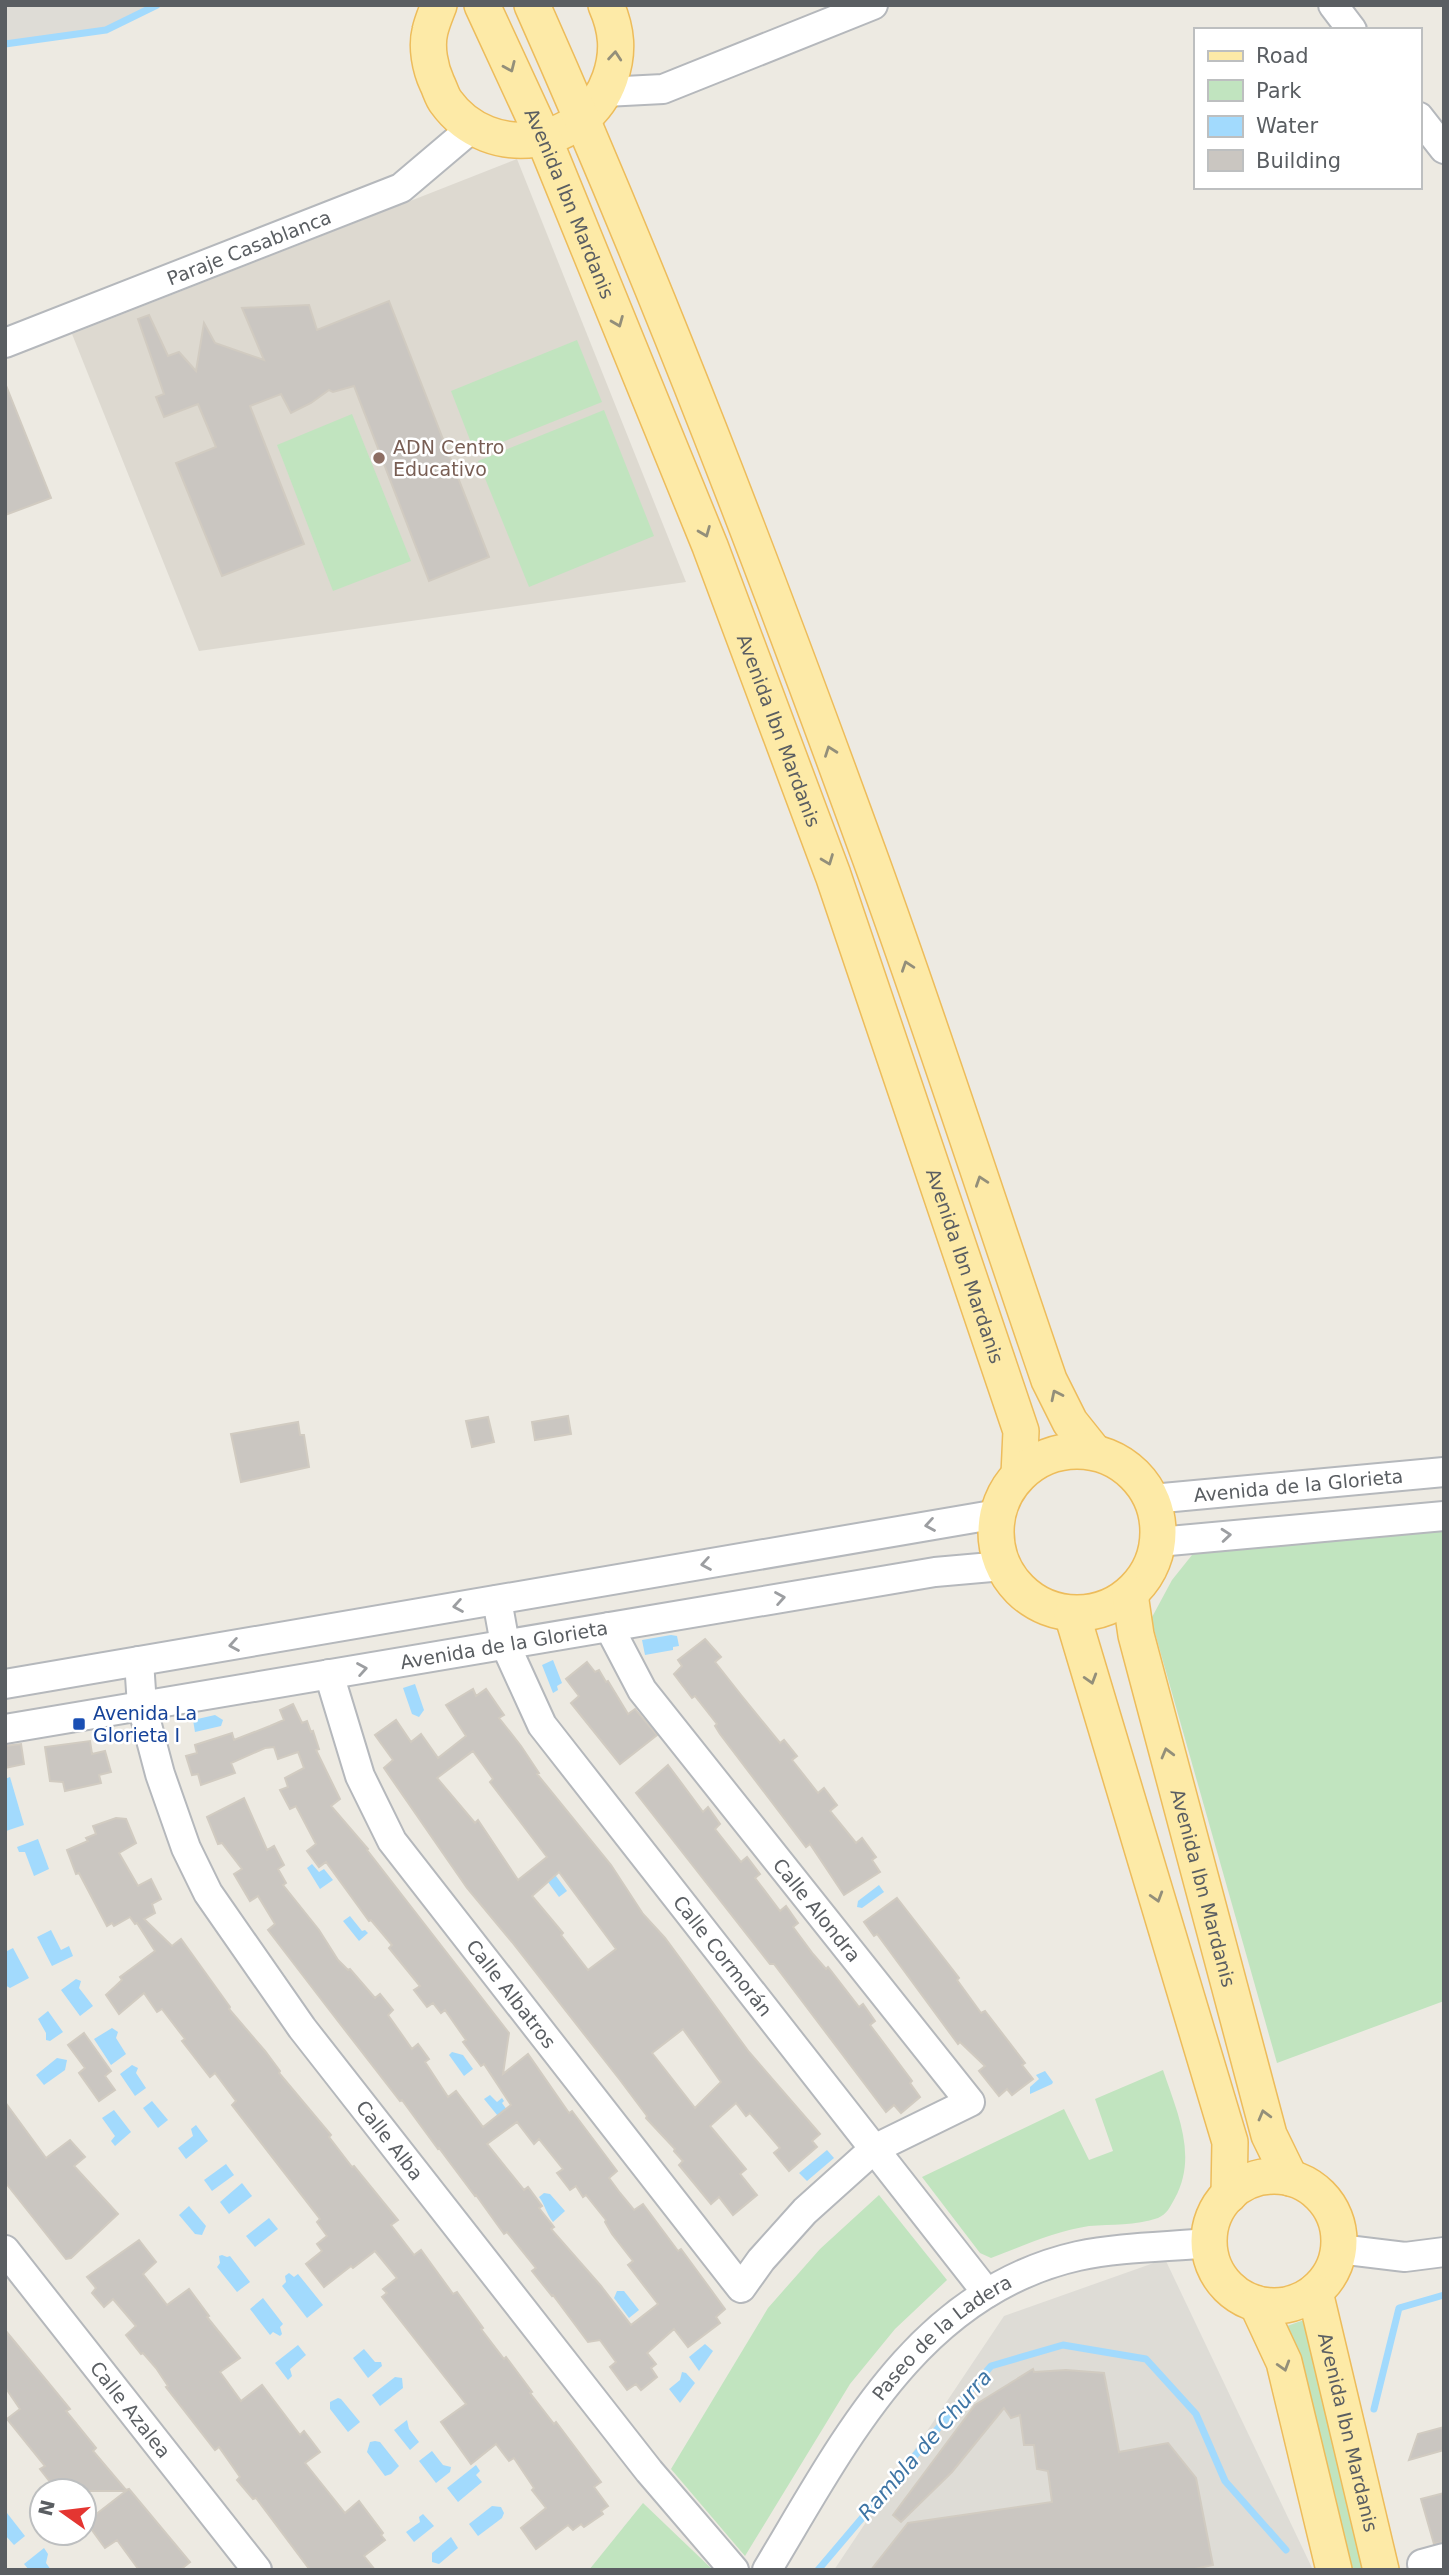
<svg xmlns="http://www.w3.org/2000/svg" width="1449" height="2575" font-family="'DejaVu Sans',sans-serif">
<rect width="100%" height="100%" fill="#edeae2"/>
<g fill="#dedcd6">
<path d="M5,5h148l-47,25 -101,14z"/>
<path d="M1165,2259l148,311h-479l170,-254z"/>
</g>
<path fill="#ddd9d0" d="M517,159l169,423 -487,69 -127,-317z"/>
<g fill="#c1e4bf">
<path d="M577,340l25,62 -127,51 -24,-62z"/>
<path d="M604,410l50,126 -125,51 -51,-126z"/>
<path d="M352,414l59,147 -78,30 -56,-146z"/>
<path d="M1444,1531v470l-167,62 -126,-444 21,-39 24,-30z"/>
<path d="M1163,2070c14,42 35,86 12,128 -5,9 -8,16 -17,20 -23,8 -46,6 -69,8 -34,5 -66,20 -98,32l-11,-5 -58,-76 142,-68 25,51 24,-9 -18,-52z"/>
<path d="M879,2195l68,85 -52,49 -45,55 -105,172 -74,-87 97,-161 52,-59z"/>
<path d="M1304,2320l61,250h-14l-64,-244z"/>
<path d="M643,2503l70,67h-124z"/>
</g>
<g fill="#a2dafd">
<path d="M671,1635l6,1 2,10 -6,1v3l-28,5 -3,-15z"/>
<path d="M553,1660l9,23 -5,3 1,4 -5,3 -11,-28z"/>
<path d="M415,1684l9,26 -5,7 -7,-3 -9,-26z"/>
<path d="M215,1715l8,5 -2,6 -26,6 -2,-12z"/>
<path d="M10,1777l14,48 -18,6 -1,-52z"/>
<path d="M38,1839l11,30 -15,7 -9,-24h-6l-2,-5z"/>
<path d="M312,1864l7,8 5,-3 9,11 -13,9 -13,-21z"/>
<path d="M553,1872l14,19 -8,6 -14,-19z"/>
<path d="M879,1885l5,7 -22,16 -5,-1 1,-6z"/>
<path d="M350,1916l12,15 3,-1 3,3 -9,8 -16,-20z"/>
<path d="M51,1930l10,20 8,-4 4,10 -21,10 -15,-29z"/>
<path d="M13,1948l16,30 -19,10 -5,-3v-33z"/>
<path d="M76,1979l5,2 -2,7 14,18 -13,10 -19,-26z"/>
<path d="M48,2011l15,21 -13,9 -4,-1v-7l-8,-14z"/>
<path d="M112,2028l6,4 -2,6 10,16 -15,11 -17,-26z"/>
<path d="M452,2052l11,3 10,14 -9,7 -15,-21z"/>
<path d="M57,2058l10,2 -2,10 -21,15 -8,-10z"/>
<path d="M132,2065l6,3 -2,5 10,15 -11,8 -15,-22z"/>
<path d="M1045,2071l8,11 -1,2 -22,10v-7l9,-8 -3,-4z"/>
<path d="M490,2095l7,7 5,-4 2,3 -2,2 8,11 -8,7 -18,-22z"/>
<path d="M152,2101l16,19 -10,8 -15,-20z"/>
<path d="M114,2110l17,22 -16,14 -4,-5 4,-5 -13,-18z"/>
<path d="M196,2125l12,16 -22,18 -8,-11 15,-12 -2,-7z"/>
<path d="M827,2150l7,8 -27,23 -8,-8z"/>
<path d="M226,2164l8,11 -22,16 -8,-11z"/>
<path d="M242,2183l10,13 -23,18 -9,-12z"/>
<path d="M544,2193l6,1 15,17 -12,11c-7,-9 -8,-17 -14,-25z"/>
<path d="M189,2206l17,20 -4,9 -7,-1 -16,-19z"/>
<path d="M269,2218l9,11 -23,18 -9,-11z"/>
<path d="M222,2255l5,2 3,-1 20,26 -13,10 -20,-25 3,-4 -1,-7z"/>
<path d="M289,2273l5,4 4,-3 25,31 -16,13 -25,-32 4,-4 -1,-6z"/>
<path d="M617,2291h7l15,19 -10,8 -15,-20z"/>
<path d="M263,2298l20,26 -3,3 2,7 -2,2 -7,-4 -3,3 -20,-26z"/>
<path d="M705,2344l8,7 -14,20 -10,-14z"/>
<path d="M298,2345l8,10 -16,14 2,7 -4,4 -13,-17z"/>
<path d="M364,2349l11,13h6l1,4 -14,12 -15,-20z"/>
<path d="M682,2372l4,1 9,10 -15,20 -11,-14 11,-9z"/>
<path d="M395,2377l7,1 1,10 -23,18 -8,-11z"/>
<path d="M338,2398l3,1 19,23 -12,10 -18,-23v-7z"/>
<path d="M407,2420l2,9 10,13 -9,8 -16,-20z"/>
<path d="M375,2441l5,1 19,24 -8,8 -6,2 -18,-24 3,-10z"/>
<path d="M432,2451l11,14 8,2 -1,5 -14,11 -17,-22z"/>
<path d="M476,2465l4,6 -4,4 6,7 -24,20 -11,-14z"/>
<path d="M492,2506l9,1 3,6 -2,5 -24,18 -9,-12z"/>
<path d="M7,2513l18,23 -11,9 -9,-10v-21z"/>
<path d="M423,2514l11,12 -20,16 -8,-10 14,-10 -1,-5z"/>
<path d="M451,2537l7,11 -19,16 -7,-2v-9z"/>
<path d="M44,2548l4,6 -2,9 5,7h-22l-5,-6z"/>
</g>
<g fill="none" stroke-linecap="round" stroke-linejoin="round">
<g stroke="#a2dafd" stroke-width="7">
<path d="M5,44l101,-14 51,-25"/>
<path d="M1374,2409l25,-101 45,-13"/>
<path d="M818,2570l173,-204 72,-21 83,14 50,55 29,67 61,69"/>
</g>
</g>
<g fill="#cac6c1" stroke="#d1cbc1" stroke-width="2" fill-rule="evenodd">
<path d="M389,301l100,256 -60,24 -75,-195 -21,6 -4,-2 -18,13 -20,10 -10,-19 -31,12 54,138 -82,32 -46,-113 40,-16 -18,-43 -34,13 -8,-20 8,-3 -26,-75 11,-4 19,41 11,-4 17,19 8,-48 11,20 49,17 -22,-52 67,-3 8,25z"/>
<path d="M5,383l46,115 -46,17z"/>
<path d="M568,1416l3,18 -36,6 -3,-18z"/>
<path d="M488,1417l6,25 -22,5 -6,-26z"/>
<path d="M298,1422l2,13h4l5,32 -68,15 -10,-48z"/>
<path d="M705,1639l16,18 -6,5 26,33 39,48 4,-3 13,16 -5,4 26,33 6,-5 13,17 -7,6 26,32 6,-5 14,19 -4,3 8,12 -36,23 -34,-51 -4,3 -86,-113 -5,-8 2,-2 -22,-28 -3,2 -18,-24 8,-8 -4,-6z"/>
<path d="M587,1662l8,10 4,-2 7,12 2,-1 20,33 7,-5 22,26 -37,29 -49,-61 8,-7 -13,-17z"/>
<path d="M473,1689l3,7 10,-7 18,26 -5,3 22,28 18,27 -2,1 74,91 32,49 22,24 84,114 71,82 -8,7 5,6 -28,24 -15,-18 6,-5 -30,-35 -4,3 -10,-13 -26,23 36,43 -6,5 17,21 -24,20 -14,-18 -8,7 -32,-39 4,-4 -9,-10 1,-2 -29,-31 1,-2 -27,-36 -108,-138 -45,-54 -83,-120 9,-8 -18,-25 21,-15 15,22 10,-8 17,24 28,-22 -20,-31zM473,1751l20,28 -3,3 57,75 -29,23 -40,-60 -3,3 -38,-45zM559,1872l57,77 -28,21 -27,-35 2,-2 -31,-37zM683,2029l38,53 -26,26 -43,-55z"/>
<path d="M293,1704l9,19 5,-2 4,11 2,-1 6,18 -3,1 24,49 -9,7 37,43 -1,1 142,183 -6,41 25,-20 41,59 3,-2 45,60 -8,7 11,15 14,17 9,-6 35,47 3,-2 44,60 -9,8 4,6 -32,24 -14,-18 -27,24 9,11 -5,4 6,9 -16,13 -5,-6 -9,6 -17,-23 6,-5 -16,-22 -12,2 -35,-47 -1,1 -20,-25 4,-3 -29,-36 -3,2 -28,-39 -1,1 -36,-48 -1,1 -36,-49 -2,1 -76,-98 -56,-73 7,-6 -17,-28 -8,5 -16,-27 8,-5 -20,-26 -4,1 -11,-27 37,-19 23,52 7,-4 10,19 -6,4 8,14 -3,2 36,45 19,30 10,10 2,-1 25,29 5,-4 13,16 -5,5 24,34 6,-5 11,15 -4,3 23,35 8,-6 27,36 28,-22 -27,-41 -3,2 -18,-24 3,-2 -21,-30 -4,3 -8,-10 -6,4 -13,-17 6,-4 -31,-38 3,-3 -21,-25 -2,1 -43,-59 -7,5 -12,-16 9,-7 -20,-38 -6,3 -10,-19 8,-3 -3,-9 19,-10 -6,-16 -20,7 -4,-12 -9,1 -34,15 4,10 -34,12 -3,-11 -6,1 -6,-19 11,-3 -2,-8 37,-12 2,7 36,-14 14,-6 -4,-10zM517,2122l17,22 5,-5 24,30 -6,4 13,17 6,-4 7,11 3,-2 20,25 -1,2 7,12 21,27 -5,4 30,39 -27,21 -30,-39 -50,-57 3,-2 -15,-19 3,-2 -14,-19 -4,3 -37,-46z"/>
<path d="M90,1741l2,13 13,-3 6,21 -12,3 2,8 -36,8 -2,-9 -13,-1 -5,-34z"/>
<path d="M21,1744l3,20 -19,4v-22z"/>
<path d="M668,1765l35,47 5,-5 12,17 -5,5 26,33 6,-5 13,17 -5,4 25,33 6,-5 12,17 -5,4 20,27 13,15 2,-2 31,40 4,-3 12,17 -5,4 42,56 -2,2 10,14 -19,16 -7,-8 -8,7 -112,-148h-4l-134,-171z"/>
<path d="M116,1818l10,1 10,24 -17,10 19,33 13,-7 10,20 -9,5 3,9 -11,6 28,27 9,-7 49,68 -1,2 36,42 15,20 -1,2 52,62 -2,2 23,30 2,-1 44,54 -7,5 23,30 7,-5 32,44 4,-2 26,36 -2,1 23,30 2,-2 26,35 -2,1 24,31 2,-2 45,60 -7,5 14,19 -7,5 2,3 -19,13 -3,-3 -8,6 -5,-5 -32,24 -15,-21 25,-20 -14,-18 2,-2 -20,-30 -5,3 -13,-17 -25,20 -30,-42 25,-18 -84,-107 5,-4 -4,-4 14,-11 -22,-27 -22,17 -2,-2 -27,21 -18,-23 16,-13 -5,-7 10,-8 -10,-14 3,-3 -88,-114 4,-4 -21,-28 -5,4 -28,-36 3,-2 -23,-30 -5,3 -13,-19 -25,21 -13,-19 16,-15 -2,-3 35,-26 -18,-28 -2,1 -5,-7 -16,9 -2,-3 -5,3 -28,-53 -3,1 -9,-24 21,-9 -2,-3 10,-4 -3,-8z"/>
<path d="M897,1898l62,80 -2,2 24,33 4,-2 40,52 -3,2 11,14 -21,16 -5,-6 -8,7 -20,-25 6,-5 -25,-24 -2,2 -81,-110 -3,2 -10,-14z"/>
<path d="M84,2033l27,38 -6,5 10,14 -16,11 -20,-28 6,-5 -17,-23z"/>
<path d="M5,2102l41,56 24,-18 15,17 -11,9 44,48 -47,44 -5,1 -61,-77z"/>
<path d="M139,2240l17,22 -13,12 24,31 22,-16 20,27 -2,1 33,41 -20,14 21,29 21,-16 38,50 4,-4 16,21 -15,11 40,50 14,-12 24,32 -2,2 4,5 -21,16 11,14h-65l-54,-72 -3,1 -16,-19 3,-3 -21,-30 -4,3 -49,-63 2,-1 -12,-18 -13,-15 -2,1 -15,-19 10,-9 -23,-27 -9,8 -12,-14 4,-5 -9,-11z"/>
<path d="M5,2330l65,79 -4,2 30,37 -3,3 33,39 3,-1 61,73 -10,8h-41l-22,-30 -12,8 -16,-22 5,-4 -4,-3 36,-28h-60l-6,-7 -6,3 -14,-18 5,-3 -38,-47 13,-10 -15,-22z"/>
<path d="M1033,2369l1,3 32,-2 38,3 15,79 49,-9 28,35 17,87 -23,5h-319l37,-47 144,-21 -4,-31 -11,-2 -3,-24h-10l-4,-30 -9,3 -7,-10 -52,64 -51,50 -8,-7 82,-110z"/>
<path d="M1444,2427v23l-35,10 9,-26z"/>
<path d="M1444,2493v49l-10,2 -13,-45z"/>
</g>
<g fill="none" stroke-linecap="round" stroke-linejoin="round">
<g stroke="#b5b8bc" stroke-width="32">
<g id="minor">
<path d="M1333,5l19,25"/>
<path d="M605,92l58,-3 210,-84"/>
<path d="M1419,117l25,32"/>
<path id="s1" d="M5,343l396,-155 72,-61"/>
<path id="s2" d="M1152,1499l292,-27"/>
<path d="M1158,1542l286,-26"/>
<path id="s3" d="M497,1600l8,44 37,81 445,568"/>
<path id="s4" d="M139,1661l3,45 18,68 26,74 22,45 94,135 347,443 85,99"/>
<path id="s5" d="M329,1674l31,102 32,65 349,447 20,-28 44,-49 69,-62 96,-47 -328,-412 -33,-63"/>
<path d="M5,1684l993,-170"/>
<path id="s6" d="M5,1729l930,-157 68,-6"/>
<path d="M1339,2249l66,8 39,-5"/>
<path id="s7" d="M5,2250l252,320"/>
<path id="s8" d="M767,2570c77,-128 151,-278 311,-314 42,-9 88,-9 131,-13"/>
<path d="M1424,2570l-2,-6 22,-6"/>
</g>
</g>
<g stroke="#edbc5b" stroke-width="38">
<g id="major">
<path d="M439,5c-3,8 -7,17 -9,26 -4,16 0,37 7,52 3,6 5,14 9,19 44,61 140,46 164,-24 9,-26 7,-48 -4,-73"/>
<path id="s9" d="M482,5l62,134 166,407 123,329 188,556 -2,44"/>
<path d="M532,5c125,281 235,569 340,858 62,171 118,345 177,517l21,42 24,30"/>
<circle cx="1077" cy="1532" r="81"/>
<path id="s10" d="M1130,1594l6,41 133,500 21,43"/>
<path d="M1072,1614l158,528 -1,53"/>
<circle cx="1274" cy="2241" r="65"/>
<path id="s11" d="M1315,2292l66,278"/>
<path d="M1257,2304l27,58 50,208"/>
</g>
</g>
<use href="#minor" stroke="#fff" stroke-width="28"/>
<use href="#major" stroke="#fdeaa7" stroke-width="35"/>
</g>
<defs><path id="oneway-chevron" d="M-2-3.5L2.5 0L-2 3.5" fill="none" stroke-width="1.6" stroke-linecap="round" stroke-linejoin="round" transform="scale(1.75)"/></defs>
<g stroke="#938f7a">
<use href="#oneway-chevron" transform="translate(615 56) rotate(-85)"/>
<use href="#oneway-chevron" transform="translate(510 67) rotate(66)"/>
<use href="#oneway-chevron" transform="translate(618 322) rotate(68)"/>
<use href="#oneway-chevron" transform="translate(705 532) rotate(68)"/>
<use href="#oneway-chevron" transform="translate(830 751) rotate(-110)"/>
<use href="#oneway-chevron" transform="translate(828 860) rotate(69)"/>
<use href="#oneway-chevron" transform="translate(907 966) rotate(-109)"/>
<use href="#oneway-chevron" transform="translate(981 1181) rotate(-109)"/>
<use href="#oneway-chevron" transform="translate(1056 1395) rotate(-116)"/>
<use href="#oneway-chevron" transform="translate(1091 1679) rotate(73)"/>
<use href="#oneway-chevron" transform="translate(1167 1753) rotate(-105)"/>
<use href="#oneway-chevron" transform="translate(1157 1897) rotate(73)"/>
<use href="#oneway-chevron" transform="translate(1264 2115) rotate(-105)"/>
<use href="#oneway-chevron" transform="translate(1284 2366) rotate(73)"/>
</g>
<g stroke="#9c9ea1">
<use href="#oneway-chevron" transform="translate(930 1525) rotate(170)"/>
<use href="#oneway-chevron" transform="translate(1226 1535) rotate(-5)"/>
<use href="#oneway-chevron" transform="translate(706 1564) rotate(170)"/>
<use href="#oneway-chevron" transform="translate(780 1598) rotate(-10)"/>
<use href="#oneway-chevron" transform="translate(458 1606) rotate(170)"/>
<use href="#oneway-chevron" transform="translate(234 1645) rotate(170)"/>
<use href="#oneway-chevron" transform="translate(362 1669) rotate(-10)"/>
</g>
<circle fill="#8d6e63" stroke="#fff" stroke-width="2.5" cx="379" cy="458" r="7"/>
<rect fill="#1a4fb4" stroke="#fff" stroke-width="2.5" x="72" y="1717" width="14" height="14" rx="3.5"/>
<g text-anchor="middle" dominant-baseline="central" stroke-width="5" stroke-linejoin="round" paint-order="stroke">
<g font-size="19" fill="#5a5e62" stroke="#fff">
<text stroke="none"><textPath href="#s9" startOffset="217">Avenida Ibn Mardanis</textPath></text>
<text stroke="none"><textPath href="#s1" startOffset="262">Paraje Casablanca</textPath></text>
<text stroke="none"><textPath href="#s9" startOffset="784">Avenida Ibn Mardanis</textPath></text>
<text stroke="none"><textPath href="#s9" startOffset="1351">Avenida Ibn Mardanis</textPath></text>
<text stroke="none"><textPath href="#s2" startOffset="147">Avenida de la Glorieta</textPath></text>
<text stroke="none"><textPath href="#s6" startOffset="506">Avenida de la Glorieta</textPath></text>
<text stroke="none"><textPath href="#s10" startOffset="303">Avenida Ibn Mardanis</textPath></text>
<text transform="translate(817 1910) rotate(51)">Calle Alondra</text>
<text stroke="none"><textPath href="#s3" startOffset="427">Calle Cormorán</textPath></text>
<text stroke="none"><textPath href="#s5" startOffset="373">Calle Albatros</textPath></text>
<text stroke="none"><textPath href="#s4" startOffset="551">Calle Alba</textPath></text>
<text stroke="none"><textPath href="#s8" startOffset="294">Paseo de la Ladera</textPath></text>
<text stroke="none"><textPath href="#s7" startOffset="203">Calle Azalea</textPath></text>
<text stroke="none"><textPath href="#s11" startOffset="144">Avenida Ibn Mardanis</textPath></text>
</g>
<g font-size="19" fill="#785e54" stroke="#fff" text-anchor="start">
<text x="393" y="447">ADN Centro<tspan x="393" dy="22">Educativo</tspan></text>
</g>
<g font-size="19" fill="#164399" stroke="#fff" text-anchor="start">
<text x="93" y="1713">Avenida La<tspan x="93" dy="22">Glorieta I</tspan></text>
</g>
<g font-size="21" font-style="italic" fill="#3e75a5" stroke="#fff">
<text transform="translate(925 2445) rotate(-49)">Rambla de Churra</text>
</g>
</g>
<rect width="1449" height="2575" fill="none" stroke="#5a5e62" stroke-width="14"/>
<rect x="1194" y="28" width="228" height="161" fill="#ffffff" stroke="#bdbfc0" stroke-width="2"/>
<rect x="1208" y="51" width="35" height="10" fill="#fdeaa7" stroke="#bdbfc0" stroke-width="2"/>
<text x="1256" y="63" font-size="21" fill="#5a5e62">Road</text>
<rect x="1208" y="80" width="35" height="21" fill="#c1e4bf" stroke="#bdbfc0" stroke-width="2"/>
<text x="1256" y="98" font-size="21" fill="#5a5e62">Park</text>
<rect x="1208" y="116" width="35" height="21" fill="#a2dafd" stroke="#bdbfc0" stroke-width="2"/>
<text x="1256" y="133" font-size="21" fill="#5a5e62">Water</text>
<rect x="1208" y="150" width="35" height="21" fill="#cac6c1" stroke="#bdbfc0" stroke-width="2"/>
<text x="1256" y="168" font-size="21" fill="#5a5e62">Building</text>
<g transform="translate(63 2512) rotate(284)"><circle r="33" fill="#ffffff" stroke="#bdbfc0" stroke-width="2"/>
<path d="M0-5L12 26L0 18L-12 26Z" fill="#e43531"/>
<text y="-10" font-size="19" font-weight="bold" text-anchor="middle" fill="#5a5e62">N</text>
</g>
</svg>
